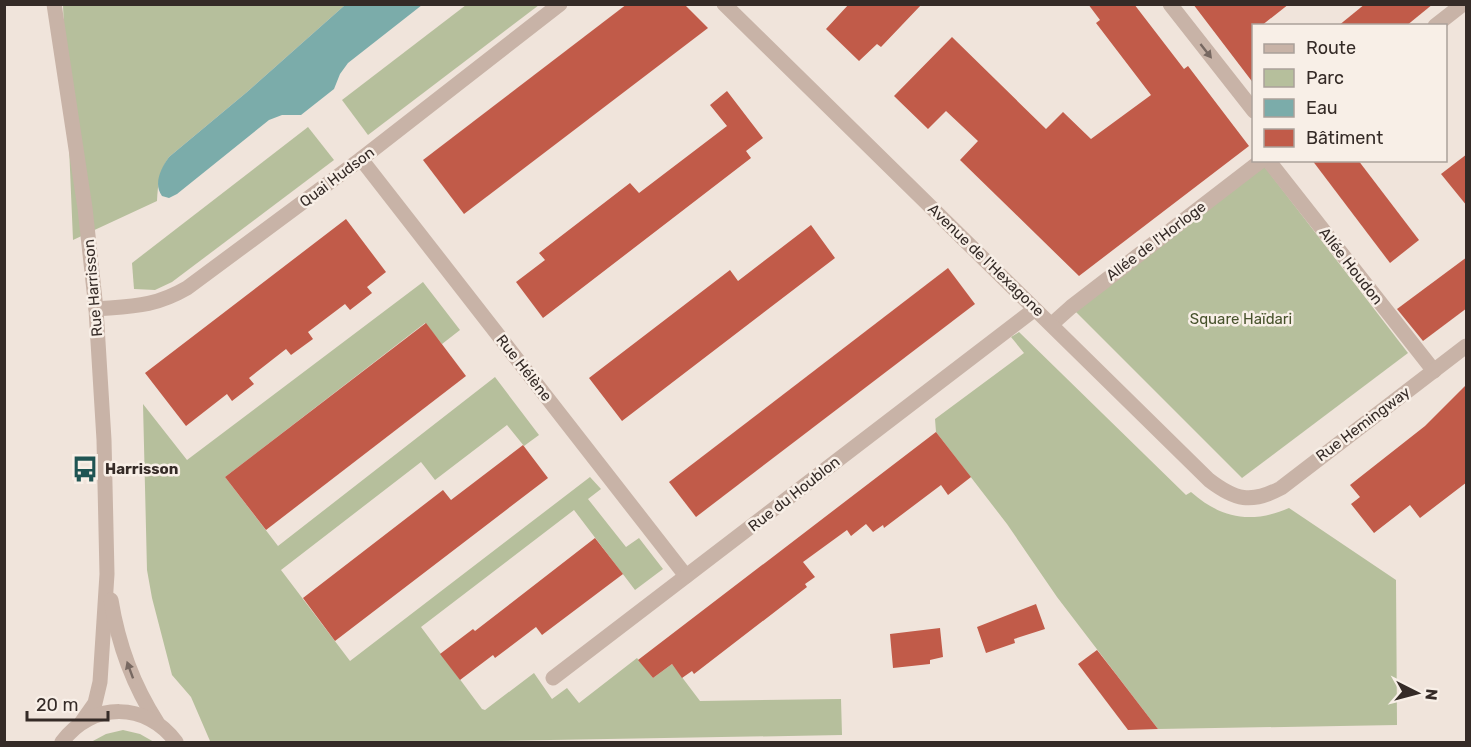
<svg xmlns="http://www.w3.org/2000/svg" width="1471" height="747" font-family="Rubik,sans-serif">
<rect width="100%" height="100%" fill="#f0e4db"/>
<g fill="#b6bf9c">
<path d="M63,5h282l-98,87 -78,65c-10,14 -11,27 -12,44l-84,39z"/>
<path d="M466,5h73l-171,130 -26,-35z"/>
<path d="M308,127l26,33 -162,122 -17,8 -21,-1 -2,-26z"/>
<path d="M1261,162l147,191 -166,125 -171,-171z"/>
<path d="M423,282l37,48 -18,14 -17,-21 -200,154 53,69 217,-169 44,58 -15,11 -17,-21 -72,55 -14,-18 -140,108 69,91 240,-184 11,12 -13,10 38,48 13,-9 24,31 -28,21 -61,-80 -153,117 61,82 3,1 49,-37 18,26 15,-11 12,15 58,-45 16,20 19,-14 28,37 141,-2 1,36 -400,7 -232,-1 -19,-44 -19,-22 -20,-77 -5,-28 -4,-166 44,56z"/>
<path d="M1019,332l167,163 5,-3c31,27 60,32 98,16l107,72 1,145 -239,4 -101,-132 -50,-73 -71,-92 -1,-13 89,-66 -13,-16z"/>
<path d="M123,730l17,4 14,8h-63l15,-8z"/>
</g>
<path fill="#7bacaa" d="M345,5h77l-74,58 -8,11 -6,15 -33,26h-19l-13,5 -92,74 -8,4 -7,-2c-9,-12 -1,-28 7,-39l78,-65z"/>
<g fill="#c15b49">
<path d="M627,4h57l24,24 -244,186 -41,-54z"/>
<path d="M849,4h73l-41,43 -4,-3 -18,17 -33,-32z"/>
<path d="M1088,4h46l50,65 4,-3 61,80 -170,130 -119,-116 18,-19 -32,-30 -18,18 -34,-33 58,-59 94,92 17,-17 28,27 60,-44 -55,-72 4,-3z"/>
<path d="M1193,4h96l-28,22h-7v58z"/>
<path d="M1365,4h68l-27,22h-68z"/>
<path d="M727,91l36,47 -17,13 5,7 -208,160 -27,-36 29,-22 -6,-7 91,-70 9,10 88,-67 -17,-21z"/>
<path d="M1467,154v52l-26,-32z"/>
<path d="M1312,160h46l61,80 -29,23z"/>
<path d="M346,219l40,53 -19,15 5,6 -22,17 -5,-6 -37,28 5,7 -22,16 -5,-6 -37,29 5,6 -22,17 -5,-7 -41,32 -41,-53z"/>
<path d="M811,225l24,33 -213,163 -33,-43 141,-108 8,11z"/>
<path d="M1467,257v51l-44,33 -26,-32z"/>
<path d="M948,268l27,36 -279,213 -27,-35z"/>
<path d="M426,323l40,53 -200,154 -41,-53z"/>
<path d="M1467,384v98l-47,36 -10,-13 -36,28 -23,-29 9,-7 -10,-12 75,-59z"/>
<path d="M936,432l35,45 -23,18 -7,-10 -57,43 -1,-3 -10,7 -7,-8 -15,12 -4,-6 -44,32 12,15 -10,7 2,3 -113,87 -2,-3 -10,7 -10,-14 -19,14 -15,-18z"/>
<path d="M523,445l25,33 -213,163 -32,-43 140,-108 8,10z"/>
<path d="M595,538l28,36 -81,61 -6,-8 -41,31 -2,-3 -33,25 -20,-26 33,-25 2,2z"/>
<path d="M1036,604l9,25 -31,10 1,4 -29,10 -9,-26z"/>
<path d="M940,628l3,29 -13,3v4l-37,4 -3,-34z"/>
<path d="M1097,650l18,23 43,56 -30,1 -50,-66z"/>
</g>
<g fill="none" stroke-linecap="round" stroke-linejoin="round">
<g stroke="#c8b3a7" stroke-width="15">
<path d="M1268,160l166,211"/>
<path d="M1052,324l19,-17 191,-147"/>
</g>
<g stroke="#c8b3a7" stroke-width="15">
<path d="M54,4l31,204 11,101 8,131 3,134 -7,108 -5,21 -14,20"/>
<path d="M724,4l485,476c26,20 42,24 72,8l185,-142"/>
<path d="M1170,4l84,107"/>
<path d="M1435,26l28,-22"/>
<path d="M361,159l325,417"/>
<path d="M96,309c37,-3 58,-2 91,-21l174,-129 199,-155"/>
<path d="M111,600c7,43 22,85 46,122"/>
<path d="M553,678l482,-369"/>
</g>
<path stroke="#c8b3a7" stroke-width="15" d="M62,742c30,-41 85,-40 114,0"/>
</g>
<defs><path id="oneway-solid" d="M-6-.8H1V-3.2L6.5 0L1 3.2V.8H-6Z" transform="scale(1.5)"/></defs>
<g fill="#776861">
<use href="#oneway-solid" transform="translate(1206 51) rotate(52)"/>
<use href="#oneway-solid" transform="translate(130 670) rotate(-110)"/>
</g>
<defs>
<g id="bus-bare" transform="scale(2.07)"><path d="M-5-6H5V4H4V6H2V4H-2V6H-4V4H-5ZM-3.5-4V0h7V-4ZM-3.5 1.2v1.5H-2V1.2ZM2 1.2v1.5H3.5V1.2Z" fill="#1f5453" stroke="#f8efe7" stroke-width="2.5" paint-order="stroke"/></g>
</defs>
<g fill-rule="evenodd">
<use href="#bus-bare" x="85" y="469"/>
</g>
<g text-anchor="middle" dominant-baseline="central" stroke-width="5" stroke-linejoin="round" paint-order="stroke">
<g font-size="15" fill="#352b27" stroke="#f8efe7">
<text transform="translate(337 177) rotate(-37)">Quai Hudson</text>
<text transform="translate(1156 241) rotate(-37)">Allée de l'Horloge</text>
<text transform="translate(986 260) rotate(44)">Avenue de l'Hexagone</text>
<text transform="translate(1351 266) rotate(52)">Allée Houdon</text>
<text transform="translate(93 288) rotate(-95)">Rue Harrisson</text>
<text transform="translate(524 368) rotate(52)">Rue Hélène</text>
<text transform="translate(1363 424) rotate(-37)">Rue Hemingway</text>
<text transform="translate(794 494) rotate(-38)">Rue du Houblon</text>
</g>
<g font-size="15" fill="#47522c" stroke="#f8efe7">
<text x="1241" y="319">Square Haïdari</text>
</g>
<g font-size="15" font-weight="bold" fill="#352b27" stroke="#f8efe7" text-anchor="start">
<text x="105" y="469">Harrisson</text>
</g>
</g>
<rect width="1471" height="747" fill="none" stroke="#352b27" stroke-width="12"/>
<rect x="1252" y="24" width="195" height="138" fill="#f8efe7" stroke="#aaa19a" stroke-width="1.5"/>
<rect x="1264" y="44" width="30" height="9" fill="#c8b3a7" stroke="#aaa19a" stroke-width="1.5"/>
<text x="1306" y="54" font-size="18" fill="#352b27">Route</text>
<rect x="1264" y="69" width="30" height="18" fill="#b6bf9c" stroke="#aaa19a" stroke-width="1.5"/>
<text x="1306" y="84" font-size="18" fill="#352b27">Parc</text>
<rect x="1264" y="99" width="30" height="18" fill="#7bacaa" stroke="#aaa19a" stroke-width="1.5"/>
<text x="1306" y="114" font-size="18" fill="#352b27">Eau</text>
<rect x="1264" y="129" width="30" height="18" fill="#c15b49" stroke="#aaa19a" stroke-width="1.5"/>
<text x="1306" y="144" font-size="18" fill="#352b27">Bâtiment</text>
<g transform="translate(1417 693) rotate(96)" stroke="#f8efe7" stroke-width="4.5" paint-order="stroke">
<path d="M0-4.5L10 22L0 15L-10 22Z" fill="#352b27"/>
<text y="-9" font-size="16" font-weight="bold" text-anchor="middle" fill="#352b27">N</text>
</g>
<path d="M27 711v9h81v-9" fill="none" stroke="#352b27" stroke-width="3"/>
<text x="36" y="711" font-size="18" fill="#352b27" stroke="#f8efe7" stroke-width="4.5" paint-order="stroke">20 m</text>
</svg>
